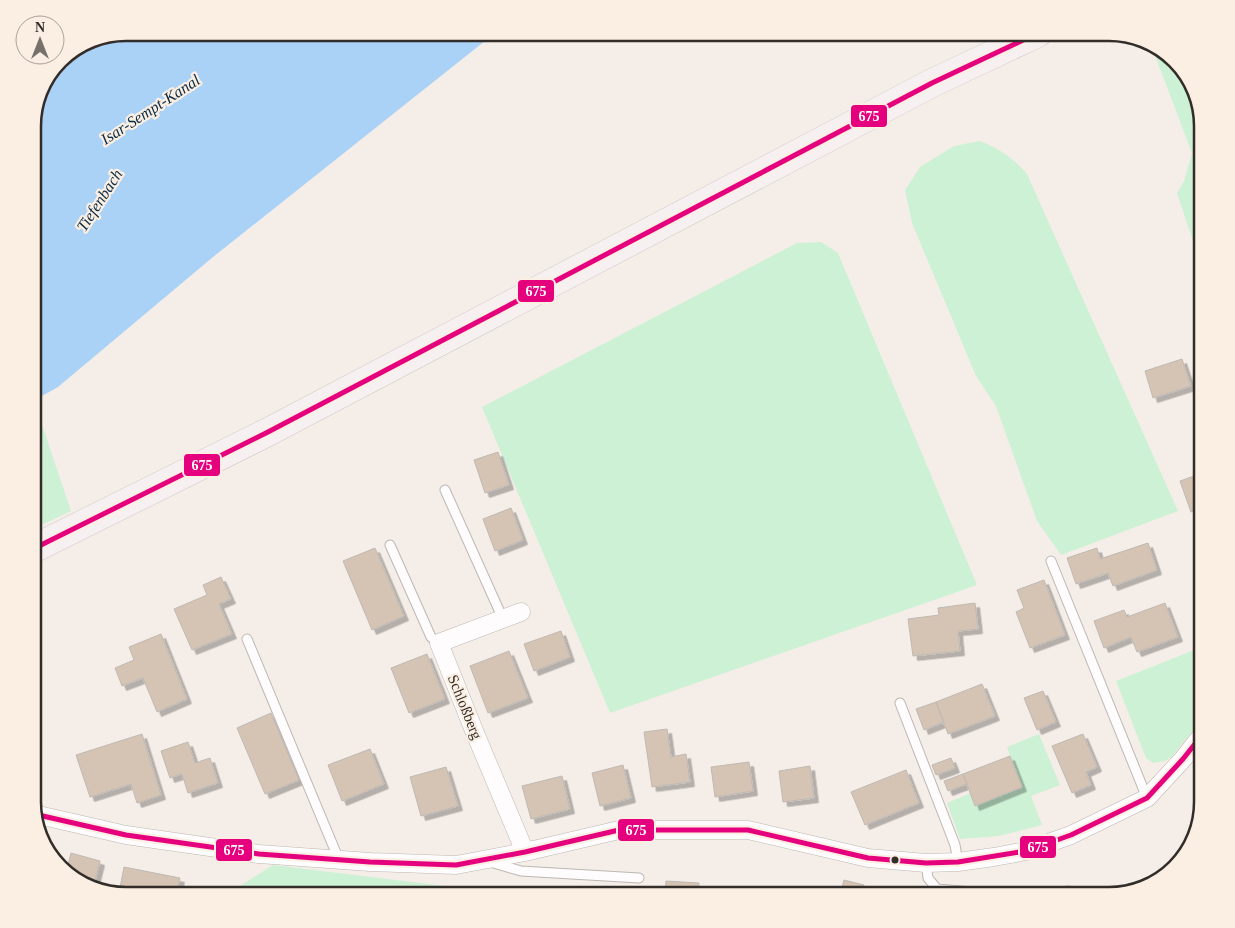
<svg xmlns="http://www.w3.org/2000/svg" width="1235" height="928" font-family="'Times New Roman',serif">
	<defs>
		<filter id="shadow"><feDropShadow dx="4.5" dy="4.5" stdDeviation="0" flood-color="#0004"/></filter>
	</defs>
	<rect width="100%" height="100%" fill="#f5eee8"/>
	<!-- green -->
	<path fill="#cdf1d4" d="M1157,49L1166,52L1193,85L1202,126V268L1177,193L1184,181L1192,153L1154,53Z
		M980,141C1000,149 1013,158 1027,174L1178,511L1061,555L1037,521L996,406L976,376L912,223L905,190L920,167L954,146Z
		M821,242L838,253L977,585L610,713L482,407L797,243Z
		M33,401H34L71,511L33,529Z
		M1202,647V719L1172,756L1165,761L1153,763L1146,758L1116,681Z
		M1039,734L1060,785L1031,796L1042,825L999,836L960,839L947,803L971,793L976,805L1022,788L1007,747Z
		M273,865L469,889L573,894L574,895H226Z"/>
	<!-- water -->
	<path fill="#aad1f6" d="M126,33H495L213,257L58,387L33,401V119L42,84L64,56Z"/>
	<!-- building -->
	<path fill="#d5c4b3" stroke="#bfb9b4" filter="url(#shadow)" d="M1182,359L1191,386L1153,398L1145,371Z
		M498,452L509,485L485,493L474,460Z
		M1202,473V508L1191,512L1180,481Z
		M511,508L523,540L495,551L483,519Z
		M1148,543L1157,570L1113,586L1108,573L1076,584L1067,558L1097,548L1100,559Z
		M375,548L404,616L372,630L343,561Z
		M221,577L231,599L219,604L232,634L192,650L174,609L207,595L203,585Z
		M1044,580L1065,635L1030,648L1016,612L1024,608L1017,590Z
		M975,603L978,629L958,631L960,651L913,656L908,619L939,615L938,608Z
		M1165,603L1178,637L1137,652L1131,637L1104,648L1094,621L1124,610L1127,617Z
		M561,631L570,657L534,671L524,644Z
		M161,634L187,699L157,712L143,678L122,686L115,668L134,660L129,647Z
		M509,651L528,698L488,713L470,666Z
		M427,654L445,699L409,713L391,668Z
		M982,684L995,716L948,734L936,702Z
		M1043,691L1056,722L1037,730L1024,698Z
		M936,702L944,722L924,730L916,709Z
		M271,713L299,780L265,794L237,728Z
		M667,729L671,757L686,754L690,782L652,787L644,732Z
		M142,734L161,795L137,803L131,784L90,797L76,755Z
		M1083,734L1097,767L1086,772L1091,785L1072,793L1052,746Z
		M188,742L195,763L210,758L218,783L188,793L182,774L170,778L161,751Z
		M370,749L384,784L342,801L328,765Z
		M1010,756L1022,787L975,806L963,774Z
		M951,758L955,768L936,775L932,765Z
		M749,762L753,791L715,797L711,767Z
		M623,765L631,798L600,806L592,773Z
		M810,766L814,798L783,802L779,771Z
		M446,767L458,806L421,816L410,777Z
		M906,770L919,803L865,825L851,792Z
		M963,774L967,784L948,791L944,781Z
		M562,776L570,809L531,819L522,786Z
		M71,853L100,861L94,885L69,876L66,873Z
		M124,867L180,878L176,895H133L119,893Z
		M844,880L864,885L862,895H840Z
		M666,881L699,883L698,895H665Z"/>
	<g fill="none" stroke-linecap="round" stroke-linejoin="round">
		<!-- service casing -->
		<g stroke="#bcb7b2" stroke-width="11">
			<path id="service" d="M445,490L503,619
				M390,545L431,637L439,643
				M1051,561L1147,798
				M247,639L339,860
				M900,703L955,845L958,862
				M490,862L521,871L639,878
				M926,863L928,878L937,889L1008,895
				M1027,895L1069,891"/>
		</g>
		<!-- minor casing -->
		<g stroke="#bcb7b2" stroke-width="19">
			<path id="minor" d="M521,612L439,643L475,733L525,852
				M34,814L126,835L259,854L370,862L456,865L525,852L619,830H748L868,858L926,863L958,862L994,857L1026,851L1071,835L1147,798L1183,759L1202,735"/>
		</g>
		<!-- primary casing -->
		<g stroke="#cecbc8" stroke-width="29">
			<path id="primary" d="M33,549L268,432L932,83L1038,33"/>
		</g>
		<!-- service -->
		<use href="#service" stroke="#fefcfc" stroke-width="9"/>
		<!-- minor -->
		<use href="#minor" stroke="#fefcfc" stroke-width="18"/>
		<!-- primary -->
		<use href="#primary" stroke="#f7f0f0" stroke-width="28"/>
		<!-- bus-1 casing -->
		<g stroke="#fbeee2" stroke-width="9">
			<path id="bus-1" d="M33,549L268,432L932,83L1038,33
				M34,814L126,835L259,854L370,862L456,865L525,852L619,830H748L868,858L926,863L958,862L1026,851L1071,835L1147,798L1183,759L1202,735"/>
		</g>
		<!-- bus-1 -->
		<use href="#bus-1" stroke="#e5007d" stroke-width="5"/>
	</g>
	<!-- markers -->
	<circle fill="#322d28" stroke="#fbeee2" stroke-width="2" cx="895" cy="860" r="4.5"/>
	<g text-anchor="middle" stroke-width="4.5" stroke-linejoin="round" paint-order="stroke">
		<!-- street labels -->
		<g font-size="15" fill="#322d28" stroke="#fbeee2">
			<text transform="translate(465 707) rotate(68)" y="5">Schloßberg</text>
		</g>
		<!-- water labels -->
		<g font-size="16" font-style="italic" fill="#0a2b45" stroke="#fbeee2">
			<text transform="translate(150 109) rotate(-33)" y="6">Isar-Sempt-Kanal</text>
			<text transform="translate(99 200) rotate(-57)" y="6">Tiefenbach</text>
		</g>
	</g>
	<!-- crop -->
	<path d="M0 0H1235V928H0ZM126 41H1109A85 85 0 0 1 1194 126V802A85 85 0 0 1 1109 887H126A85 85 0 0 1 41 802V126A85 85 0 0 1 126 41Z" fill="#fbeee2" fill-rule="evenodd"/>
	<path fill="none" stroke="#322d28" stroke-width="2.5" d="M126 41H1109A85 85 0 0 1 1194 126V802A85 85 0 0 1 1109 887H126A85 85 0 0 1 41 802V126A85 85 0 0 1 126 41Z"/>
	<g stroke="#fbeee2" stroke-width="2">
		<rect x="850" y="104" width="38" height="24" rx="5" fill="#e5007d"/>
		<rect x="517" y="279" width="38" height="24" rx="5" fill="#e5007d"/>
		<rect x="183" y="453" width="38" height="24" rx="5" fill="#e5007d"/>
		<rect x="617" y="818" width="38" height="24" rx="5" fill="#e5007d"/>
		<rect x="1019" y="835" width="38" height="24" rx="5" fill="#e5007d"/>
		<rect x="215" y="838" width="38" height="24" rx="5" fill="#e5007d"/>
	</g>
	<g font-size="14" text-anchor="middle" font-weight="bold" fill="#fff">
		<text x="869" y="121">675</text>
		<text x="536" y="296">675</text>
		<text x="202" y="470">675</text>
		<text x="636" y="835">675</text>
		<text x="1038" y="852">675</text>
		<text x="234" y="855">675</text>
	</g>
	<!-- north arrow -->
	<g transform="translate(40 40)"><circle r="24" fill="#fbeee2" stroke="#aba198"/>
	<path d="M0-4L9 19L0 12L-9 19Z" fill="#76716b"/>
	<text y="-8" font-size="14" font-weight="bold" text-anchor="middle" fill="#322d28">N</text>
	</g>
</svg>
